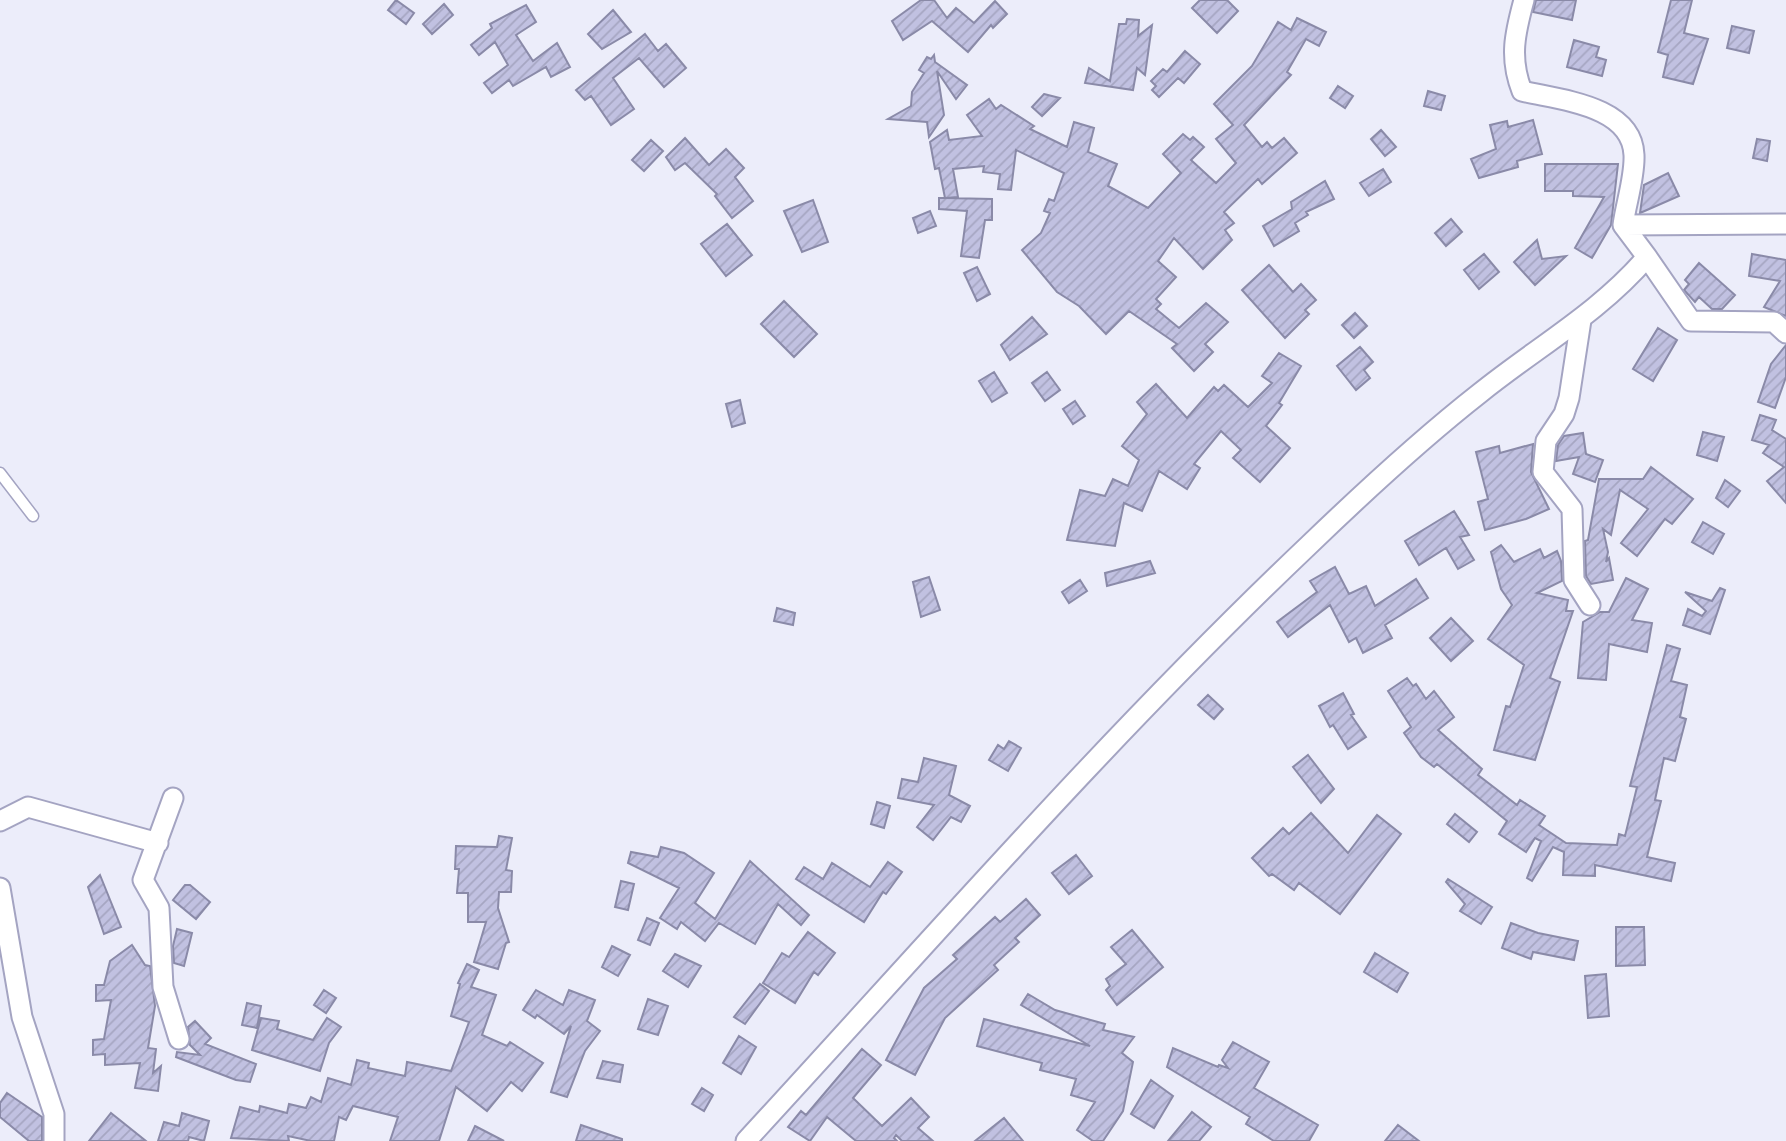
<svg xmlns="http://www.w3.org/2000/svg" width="1786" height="1141" font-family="Ubuntu,sans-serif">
	<defs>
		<pattern id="building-hatch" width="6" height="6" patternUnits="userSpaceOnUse" patternTransform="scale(1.75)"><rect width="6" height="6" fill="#c1c1e1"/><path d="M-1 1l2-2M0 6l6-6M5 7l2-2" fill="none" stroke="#a6a6c2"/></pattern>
	</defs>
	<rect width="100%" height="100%" fill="#ecedfa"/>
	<!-- building -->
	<path fill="url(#building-hatch)" stroke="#8a8aa8" stroke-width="2" d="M396,0L414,13L406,24L388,10Z
		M921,0H934L947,18L956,8L974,23L995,1L1007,14L993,28L991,25L968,52L932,21L903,40L892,21Z
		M1200,0H1227L1238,11L1217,33L1192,8Z
		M1536,0H1576L1572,20L1533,12Z
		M1671,0H1692L1684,33L1708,39L1693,84L1663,77L1668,55L1658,52Z
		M444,4L453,15L432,34L423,24Z
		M526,5L536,22L516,35L533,61L557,43L570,67L551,77L546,67L513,86L509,80L492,93L484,83L508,65L495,42L479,55L471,45L492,28L490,24Z
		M613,10L631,32L602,49L588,34Z
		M1297,18L1326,32L1319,46L1306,39L1287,72L1291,75L1244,125L1262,147L1267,142L1272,148L1284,138L1297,153L1262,184L1258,179L1224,212L1234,223L1225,230L1232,240L1203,269L1174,238L1158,261L1176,277L1156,299L1161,304L1156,309L1179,328L1206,303L1228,322L1205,344L1213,352L1194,371L1172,348L1177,344L1129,311L1106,334L1079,306L1057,292L1022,250L1041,233L1050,213L1044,211L1049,199L1054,201L1064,173L1016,150L1011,190L998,189L1000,174L983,172L984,166L953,169L958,197L946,198L992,199V220H985L979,258L961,256L967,211L939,209V198H945L939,168L935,169L930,142L947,130L949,140L982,136L967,115L989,99L996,109L1001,105L1034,126L1030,129L1067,147L1074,122L1094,128L1088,152L1117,164L1108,186L1148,208L1181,173L1163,154L1183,134L1190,140L1193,137L1204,147L1191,160L1216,183L1236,163L1216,139L1233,125L1214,104L1252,66L1278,22L1291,30Z
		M1127,19L1139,20L1138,36L1152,25L1145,75L1137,68L1133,90L1085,83L1089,68L1110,81L1119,24H1126Z
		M1732,26L1754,31L1749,53L1727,48Z
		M645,34L658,51L666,44L686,68L664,87L639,58L613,78L634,109L611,125L591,96L585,100L576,90Z
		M1574,40L1599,47L1596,57L1606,60L1602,76L1567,67Z
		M1185,51L1200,64L1184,83L1178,78L1159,97L1152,90L1156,86L1151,81L1163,69L1167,72Z
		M934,55L935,62L967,85L956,99L937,71L944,115L929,137L927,122L888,119L911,106L912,92L924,73L919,70L927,57L931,59Z
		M1338,86L1353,96L1345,108L1330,98Z
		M1428,91L1445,96L1441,110L1424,106Z
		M1044,94L1060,98L1042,116L1032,107Z
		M1533,120L1542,154L1517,161L1518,167L1479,178L1471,159L1496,149L1490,125L1507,121L1508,127Z
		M1381,130L1396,147L1385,156L1371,139Z
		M685,138L709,165L726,149L744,168L735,177L753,201L732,218L715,196L717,194L685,163L675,170L666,157Z
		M1757,139L1770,141L1767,161L1753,158Z
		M651,140L663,151L644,171L632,160Z
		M1545,164H1618L1611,225L1592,258L1575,248L1604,197L1573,196V191H1545Z
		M1383,169L1391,182L1369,196L1360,183Z
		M1668,173L1679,196L1640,213L1644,185Z
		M1325,181L1334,199L1306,212L1308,215L1295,223L1299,231L1274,246L1263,226L1292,209L1291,202Z
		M813,200L828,242L802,252L784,211Z
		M930,211L936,226L918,233L913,218Z
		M1451,219L1462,232L1446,246L1435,233Z
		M727,224L752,255L726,276L701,244Z
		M1537,240L1542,259L1566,256L1535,285L1514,262Z
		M1484,254L1499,272L1479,289L1464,270Z
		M1752,254L1786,260V316L1764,307L1780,281L1749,276Z
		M1699,263L1735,295L1722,309H1712L1699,297L1695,302L1684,290L1689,284L1685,280Z
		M1269,265L1293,292L1301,284L1316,300L1305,310L1309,314L1285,338L1242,290Z
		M977,267L990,294L977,301L964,273Z
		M784,301L817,334L794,357L761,324Z
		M1355,313L1367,326L1354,338L1342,325Z
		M1032,317L1047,334L1010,360L1001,345Z
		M1658,328L1677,340L1653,381L1633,369Z
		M1786,345V377L1775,408L1758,402L1771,364Z
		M1360,347L1373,362L1364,370L1370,378L1356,390L1337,366Z
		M1279,353L1301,366L1279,403L1282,405L1266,426L1290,448L1260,482L1233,458L1241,450L1221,431L1194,464L1200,468L1187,489L1159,471L1142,511L1124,503L1115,546L1067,540L1080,490L1105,496L1113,479L1128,486L1139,460L1122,446L1147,414L1137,402L1156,384L1187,418L1214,387L1218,391L1224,385L1248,407L1272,383L1262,376Z
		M994,372L1007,393L992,402L979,381Z
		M1047,372L1060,390L1045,401L1032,383Z
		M740,400L745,423L732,427L726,404Z
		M1075,401L1085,416L1073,424L1063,409Z
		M1760,415L1776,420L1772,430L1786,439V503L1767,481L1784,467L1763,453L1769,445L1752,440Z
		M1703,432L1724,437L1717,461L1697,455Z
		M1583,433L1586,454L1603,460L1595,482L1573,474L1579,457L1556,461L1558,445L1564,436Z
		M1533,444L1531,472L1549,509L1526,519L1485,530L1478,502L1488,499L1476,452L1499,446L1500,453Z
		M1651,467L1693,499L1672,524L1665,519L1637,556L1621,543L1648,509L1620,490L1611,535L1603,529L1608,552L1606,562L1609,558L1613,580L1591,584L1586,576L1585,541L1588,540L1599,479H1643Z
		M1725,480L1740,491L1728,507L1716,498Z
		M1454,511L1469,535L1460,537L1474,560L1458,569L1446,548L1419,565L1405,541Z
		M1703,522L1724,534L1713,554L1692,542Z
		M1501,545L1514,562L1540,549L1544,558L1557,551L1561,561L1562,581L1537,593L1568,600L1566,611H1573L1550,678L1560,682L1535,760L1494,750L1506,706L1510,707L1524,665L1488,639L1512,605L1501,589L1491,552Z
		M1150,561L1155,573L1107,586L1105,573Z
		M1335,567L1349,594L1366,586L1375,606L1416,579L1428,598L1385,625L1392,638L1363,653L1356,638L1349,642L1330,605L1288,637L1277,622L1317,592L1310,581Z
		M929,577L940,610L921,617L913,582Z
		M1626,578L1648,589L1632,620L1652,623L1647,652L1609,644L1606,680L1578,678L1583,622L1600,612H1609Z
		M1080,580L1087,591L1069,603L1062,592Z
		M1720,588L1725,590L1710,634L1683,625L1688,609L1702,616L1706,611L1685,592L1712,601Z
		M777,608L795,613L793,625L774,621Z
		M1451,618L1473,641L1451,661L1430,638Z
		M1667,645L1680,649L1671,681L1687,685L1680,717L1686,719L1675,761L1664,758L1655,800L1661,801L1647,857L1675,863L1671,881L1595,865V876L1563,875L1564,852L1553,847L1532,881L1527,878L1541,841L1535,838L1526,852L1499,834L1507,821L1437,764L1434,767L1421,757L1404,733L1411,727L1388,691L1407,678L1413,686L1416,684L1426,699L1434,691L1454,717L1438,730L1482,769L1478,775L1517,805L1520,800L1545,816L1539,825L1566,843L1617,845L1619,834L1625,836L1637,787L1630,786Z
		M1343,693L1354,714L1351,715L1366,737L1348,749L1333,725L1330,727L1319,706Z
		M1208,695L1223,709L1214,719L1198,705Z
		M1009,741L1021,748L1008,771L989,760L998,745L1004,749Z
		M1308,755L1334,789L1321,803L1293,767Z
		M924,758L956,766L949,795L970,806L961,822L951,817L933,840L917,827L934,805L898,798L902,779L918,782Z
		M877,802L890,806L884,828L871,824Z
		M1311,813L1348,853L1377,815L1401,834L1340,914L1299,883L1294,890L1272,874L1269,876L1252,858L1283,828L1289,834Z
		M1455,814L1477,832L1469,842L1447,824Z
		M499,836L512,838L506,870L512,871L511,892H499L498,908L509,942L506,943L498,969L474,962L486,922H468V893H457L459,869H455L456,846L497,847Z
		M661,847L684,853L714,873L695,903L715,919L750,861L809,915L801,925L778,904L755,944L719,923L705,941L681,922L677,929L660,918L679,888L628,863L631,852L658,857Z
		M1076,855L1092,876L1069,894L1052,873Z
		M888,862L902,872L886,894L883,892L864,922L796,879L804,867L823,879L832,863L870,887Z
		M100,875L121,927L104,934L88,887Z
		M1448,879L1492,907L1481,924L1460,911L1465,904L1446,882Z
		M621,881L634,884L628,910L615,907Z
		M185,885H190L210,902L196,919L173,900Z
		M1026,899L1040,915L1015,938L1019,942L994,965L998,970L945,1018L915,1075L886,1060L924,988L957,959L953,955L995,917L1000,922Z
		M647,918L659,923L650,945L638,940Z
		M1511,923L1538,933L1578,941L1574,960L1533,952L1531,959L1502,948Z
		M1616,927H1644L1645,965L1616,966Z
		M177,929L192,933L184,966L174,963L173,946Z
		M1132,930L1163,967L1117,1005L1106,990L1110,986L1106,979L1126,964L1111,947Z
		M808,932L835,953L818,975L814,972L795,1003L763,983L782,953L789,957Z
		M132,945L145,965L150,966L155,1006L148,1048L156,1049L153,1073L161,1066L158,1091L135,1088L140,1063L105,1065V1054L93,1055V1040L104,1039L111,1000L96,1001V985H104L110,961Z
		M612,946L630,955L618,976L602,967Z
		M1375,953L1408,973L1397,992L1364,972Z
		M675,954L701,966L688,987L663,971Z
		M467,964L479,970L471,987L496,995L482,1035L507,1046L510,1042L543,1063L522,1091L511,1082L487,1111L456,1087L439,1141H390L398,1117L353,1106L346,1120L339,1117L334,1141H311L288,1136L289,1141L231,1138L240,1107L259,1112L260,1106L287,1113L289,1104L306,1108L311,1097L321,1102L328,1078L351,1085L357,1060L369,1063L368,1068L405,1076L407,1062L451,1071L469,1022L451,1016L460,984L458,983Z
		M1606,974L1609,1016L1588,1018L1585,976Z
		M760,984L769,991L745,1024L734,1017Z
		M324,990L336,998L326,1013L314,1005Z
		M536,990L563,1005L569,990L595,1000L587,1021L600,1031L585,1051L567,1097L551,1092L571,1026L564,1034L537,1015L535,1018L523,1010Z
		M1028,994L1055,1010L1105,1024L1103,1030L1134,1037L1122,1053L1133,1062L1123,1111L1103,1141H1093L1077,1130L1095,1102L1071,1095L1076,1079L1040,1070L1042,1063L977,1046L984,1019L1090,1046L1021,1005Z
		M648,999L668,1006L658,1035L638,1029Z
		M247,1003L261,1006L257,1028L242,1025Z
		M261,1018L279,1021L277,1029L313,1040L327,1018L341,1027L329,1043L320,1071L252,1050Z
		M195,1021L211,1038L205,1044L256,1064L250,1082L236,1080L176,1057L177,1052L200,1055L190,1045L188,1027Z
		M739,1036L756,1047L741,1074L723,1063Z
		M1233,1042L1269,1062L1254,1088L1318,1125L1309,1141H1274L1246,1124L1250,1117L1167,1067L1173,1048L1218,1067L1219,1065L1228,1068L1222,1060Z
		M862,1049L881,1065L853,1098L882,1126L911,1098L929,1117L918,1128L933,1141H902L896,1135L894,1138L897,1141H856L827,1117L810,1141L788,1127L801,1111L806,1115Z
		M603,1061L623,1065L620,1082L597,1078Z
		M1151,1080L1173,1096L1154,1128L1131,1114Z
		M702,1088L713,1095L704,1111L692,1104Z
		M7,1093L42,1117V1141H29L0,1117V1103Z
		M1192,1112L1211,1127L1199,1141H1168Z
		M111,1113L146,1141H89Z
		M182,1113L209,1121L204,1141L189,1137L188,1141H158L164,1122L179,1126Z
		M1004,1118L1023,1141H975Z
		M581,1125L622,1139V1141H576Z
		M1398,1125L1419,1141H1385Z
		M475,1126L504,1141H468Z"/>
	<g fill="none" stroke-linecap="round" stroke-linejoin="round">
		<!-- lane casing -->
		<g stroke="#a4a4c2" stroke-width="13">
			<path id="lane" d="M0,473L33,516"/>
		</g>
		<!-- street casing -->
		<g stroke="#a4a4c2" stroke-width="23">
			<path id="street" d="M1524,0C1515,33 1509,58 1522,91C1559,100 1632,105 1634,155C1635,177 1626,203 1623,225
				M1647,257L1691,321L1774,322L1786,333
				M1581,320L1569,398L1564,414L1546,441L1543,472L1572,509L1574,580L1590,605
				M173,798L143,880L159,908L163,987L179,1039
				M0,821L28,807L158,843
				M0,888L22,1017L54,1114V1141
				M746,1141C931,940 1111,733 1309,545C1364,492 1420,440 1480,393C1537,347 1599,313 1647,257L1623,225L1786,224"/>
		</g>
		<!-- lane -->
		<use href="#lane" stroke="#fff" stroke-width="10"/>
		<!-- street -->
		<use href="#street" stroke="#fff" stroke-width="19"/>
	</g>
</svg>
